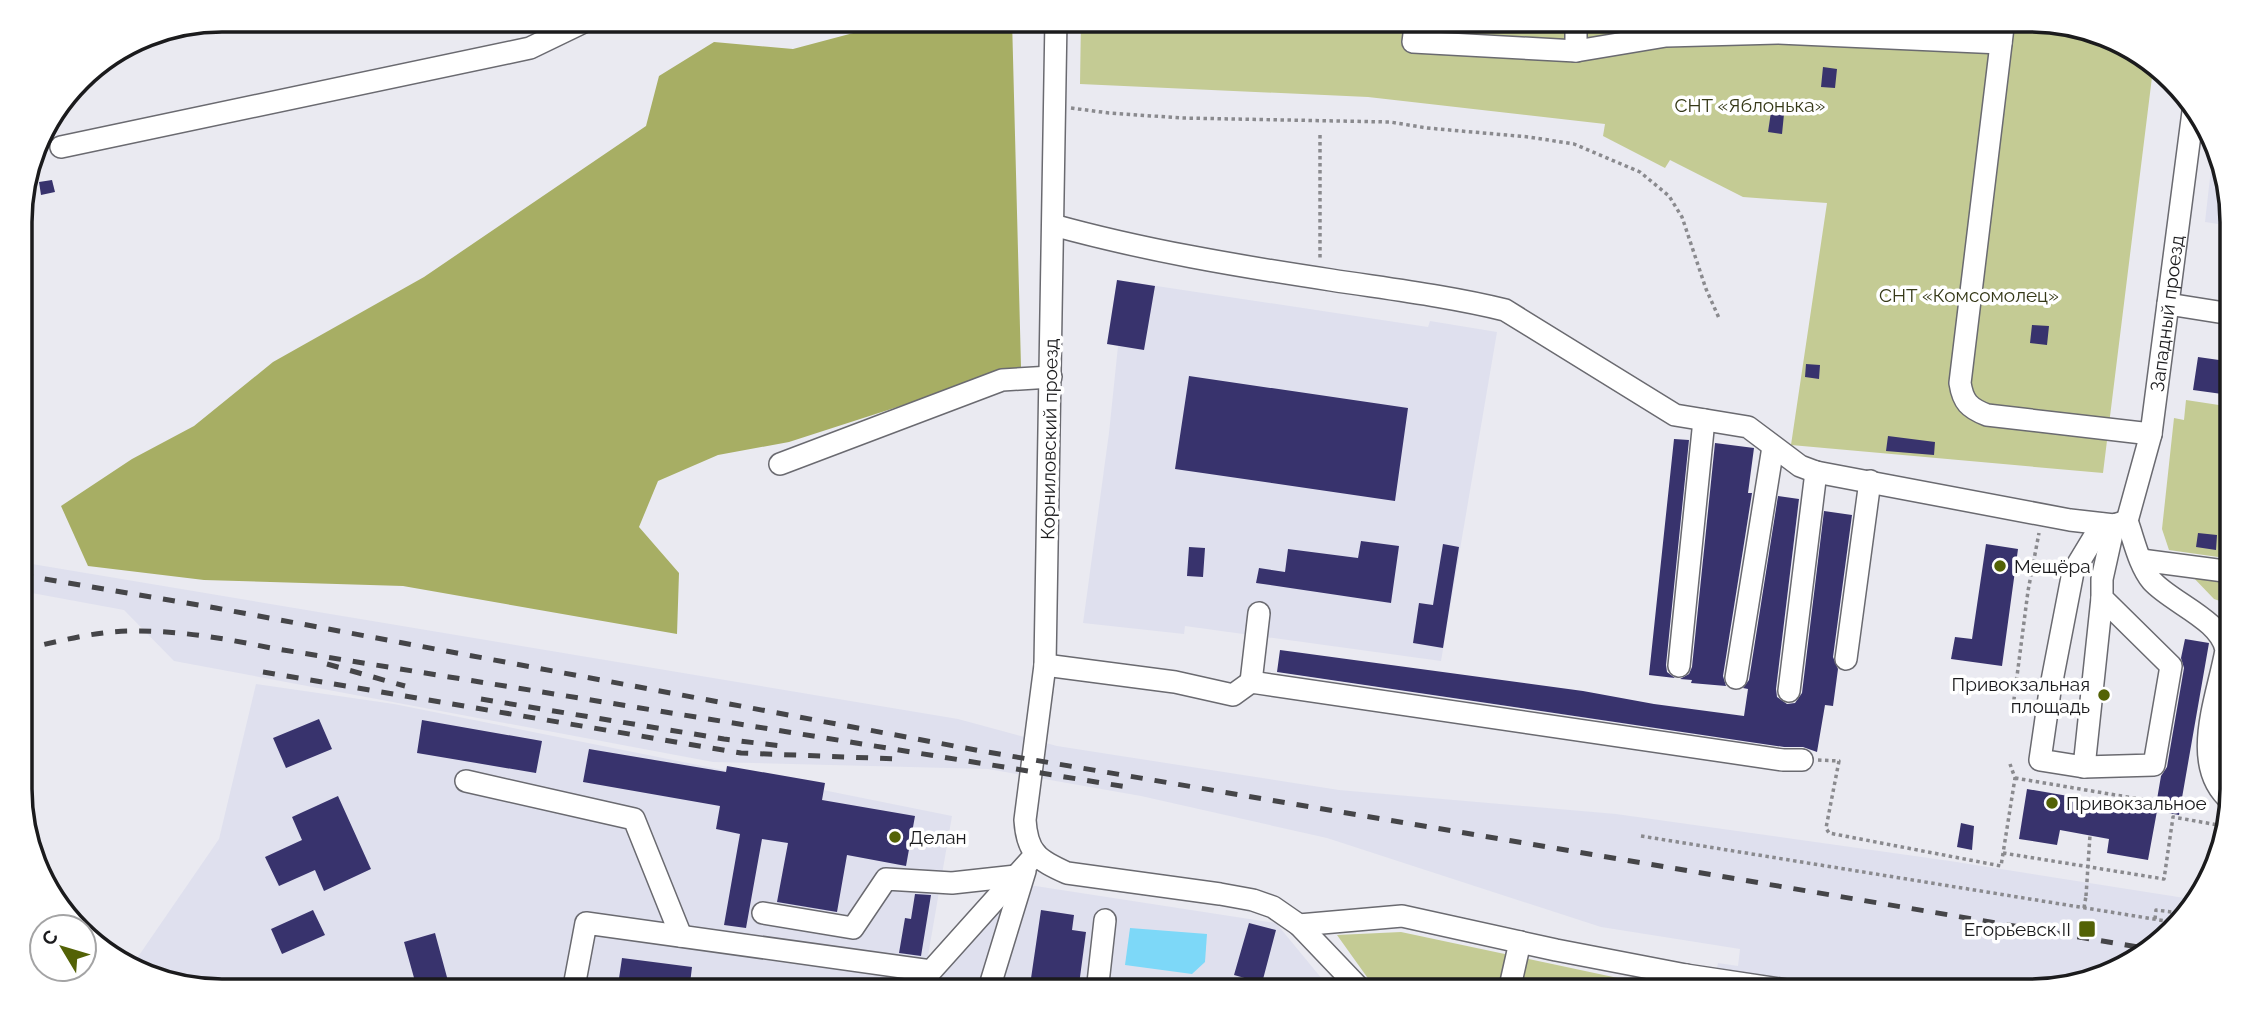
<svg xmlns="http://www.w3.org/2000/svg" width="2252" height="1011" font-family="Raleway,sans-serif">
	<rect width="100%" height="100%" fill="#eaeaf1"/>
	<!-- built -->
	<path fill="#dfe0ee" d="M2213,151L2231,195V226L2205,222Z
		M1117,280L1428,327L1430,321L1497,332L1441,661L1185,626L1184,634L1083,623L1109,433L1118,346L1107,344Z
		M20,562L958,719L1057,746L1339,790L1616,814L1950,861L2191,899L2143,958L2044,991H1713L1718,963L1738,966L1740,949L1601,927L1327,838L1141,796L988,769L713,762L174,661L124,610L21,591Z
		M256,684L394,704L952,816L923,985L1029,885L1276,923L1332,991L221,992L143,976L131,967L219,839Z
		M2207,854L2220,856L2217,868L2192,899Z"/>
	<!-- green -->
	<path fill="#c4cb94" d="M1081,19H2031L2109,35L2153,69L2103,473L1791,445L1827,203L1743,197L1670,160L1665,168L1603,136L1605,124L1368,97L1080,84Z
		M2186,400L2232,407V559L2169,550L2162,529L2174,418L2184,420Z
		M2191,575L2232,583V605L2214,599Z
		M2232,663L2233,773C2217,737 2226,700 2232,663Z
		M1401,932L1679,991H1377L1337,935Z"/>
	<!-- forest -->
	<path fill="#a7ae64" d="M906,19H1012L1021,367L789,442L718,455L658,481L639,527L679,573L677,634L403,586L204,580L88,566L61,506L132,459L194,426L273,362L424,277L646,126L659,76L714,42L793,49Z"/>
	<!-- water -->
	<path fill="#7dd8f8" d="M1130,928L1207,934L1205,962L1192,974L1125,965Z"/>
	<!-- building -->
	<path fill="#38336d" d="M1823,67L1837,69L1835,88L1821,87Z
		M1771,112L1784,114L1782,134L1768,132Z
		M52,180L55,192L41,195L39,182Z
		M1117,280L1155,286L1144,350L1107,344Z
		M2032,325L2049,326L2047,345L2030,343Z
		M2198,357L2226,361L2222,394L2193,390Z
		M1806,364L1820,365L1819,379L1805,377Z
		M1189,376L1408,408L1395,501L1175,469Z
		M1888,436L1935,442L1934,455L1886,451Z
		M1674,439L1689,440L1666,665L1667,672L1675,678L1649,675Z
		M1715,443L1754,448L1748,493H1752L1723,676L1726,686L1691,683L1692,680L1680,679L1689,674L1692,667Z
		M1778,496L1799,499L1776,689L1777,697L1787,704L1795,703L1802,693L1824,511L1852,515L1833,657L1838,669L1833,706L1825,705L1817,752L1803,747H1784L1277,672L1280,650L1583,691L1654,704L1744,716L1748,689L1743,688L1749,680Z
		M2198,533L2217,535L2216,550L2196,547Z
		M1361,541L1399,546L1391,603L1256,583L1259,568L1285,572L1288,549L1358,558Z
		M1443,544L1459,547L1443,648L1413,643L1419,603L1433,605Z
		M1986,544L2018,549L2002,666L1951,659L1955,637L1972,639Z
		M1189,547L1205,548L1203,577L1187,576Z
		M2185,639L2209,643L2179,815L2157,811L2148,860L2107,853L2109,839L2060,830L2057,845L2019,839L2027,789L2155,811L2161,776L2167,767L2184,668L2181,658Z
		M319,719L332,749L286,768L273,738Z
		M422,720L542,741L536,773L417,753Z
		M589,749L726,772L727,766L825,783L822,800L915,816L906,866L847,855L837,912L777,902L788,843L762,839L746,928L724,925L740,834L716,829L720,806L583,782Z
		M338,796L371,869L324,891L315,870L279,886L265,857L302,840L292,817Z
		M1961,823L1974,826L1972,850L1957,847Z
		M915,894L931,895L921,956L899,953L905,918L911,919Z
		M313,910L325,935L282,954L271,929Z
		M1041,910L1074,915L1072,930L1086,932L1078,992H1029Z
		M1249,923L1276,930L1262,983L1234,975Z
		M435,933L451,992H418L404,942Z
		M622,958L692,967L689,992H617Z"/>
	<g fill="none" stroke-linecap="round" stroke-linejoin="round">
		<!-- minor casing -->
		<g stroke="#6a6a70" stroke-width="24">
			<g id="minor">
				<path d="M1056,19L1045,665L1025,820C1027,853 1038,860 1067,873L1220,894L1253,900L1273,907L1299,925L1362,991"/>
				<path d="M1416,19L1413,42L1576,51L1666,36L1778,33L2001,43"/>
				<path d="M2004,19L1960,383C1963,402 1969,408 1987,415L2151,434"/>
				<path d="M1576,51V19"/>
				<path d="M61,147L530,48L590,19"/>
				<path d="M1053,225C1143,250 1238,266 1331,280C1389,289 1448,296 1505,310L1675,415L1748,427L1800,466L1816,472L2070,520L2114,525L2127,521"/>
				<path d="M2168,304L2231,314"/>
				<path d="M780,464L1002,380L1051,377"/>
				<path id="s1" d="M2127,521L2151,434L2194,104"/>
				<path d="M2127,521C2134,540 2139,565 2152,581C2172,603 2221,620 2226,650C2218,697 2188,765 2231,801"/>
				<path d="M2102,524L2073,572L2050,691L2040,760L2084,767L2102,598"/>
				<path d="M2141,560L2232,572"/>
				<path d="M1846,659L1870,481"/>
				<path d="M1045,665L1175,682L1233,695L1251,682L1783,760H1802"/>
				<path d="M1679,666L1704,420"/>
				<path d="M1736,678L1773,447"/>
				<path d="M1251,682L1259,613"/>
				<path d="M1789,691L1816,472"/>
				<path d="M2084,767L2154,765L2171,666L2102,598V579L2114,525"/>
				<path d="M466,781L634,819L681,936"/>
				<path d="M763,913L853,928L886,879L952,883L1016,876"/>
				<path d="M1299,925L1402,916L1556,950L1686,975L1695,991"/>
				<path d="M1686,975L1793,991"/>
				<path d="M1509,991L1520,942"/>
				<path d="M573,992L586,923L931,971L1036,854"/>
				<path d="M988,992L1025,871"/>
				<path d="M1097,992L1105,920"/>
			</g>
		</g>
		<!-- path -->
		<path stroke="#8a8a8e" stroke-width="3.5" stroke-dasharray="3.5 3.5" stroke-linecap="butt" d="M1071,108L1109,113L1182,118L1390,122L1427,128L1529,137L1574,144L1640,172L1669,196L1682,217L1706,289L1719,318
			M1320,135V259
			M2033,688L2016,684L2028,591L2039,533
			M2012,714L2016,684
			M1818,760L1839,761L1826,828L1829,833L2001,866L2015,778L2010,764
			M2015,778L2157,802
			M1641,836L2172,922
			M2003,853L2164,879L2173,817L2218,825
			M2200,889L2218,825L2226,826
			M2084,908L2086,896
			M2155,919L2156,910L2180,913"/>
		<!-- minor -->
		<use href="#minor" stroke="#fff" stroke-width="21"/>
		<!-- rail -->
		<path stroke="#454548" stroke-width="5" stroke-dasharray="12 12" stroke-linecap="butt" d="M21,575L216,608L981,751L2150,949
			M21,650C55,642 92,632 127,631C176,630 223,638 271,648L1127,787
			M327,664L405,686
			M263,672L741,753L898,759
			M481,699L724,739L781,746"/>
		<!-- path-bridge -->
		<path stroke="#8a8a8e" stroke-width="3.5" stroke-dasharray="3.5 3.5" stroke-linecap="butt" d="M2086,896L2090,835"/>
	</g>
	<!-- markers -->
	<g fill="#536206" stroke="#fff" stroke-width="2.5">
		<circle cx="2000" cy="566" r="7"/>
		<circle cx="2104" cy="695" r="7"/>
		<circle cx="2052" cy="803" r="7"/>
		<circle cx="895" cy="837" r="7"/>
		<rect x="2078" y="920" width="18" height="18" rx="3.5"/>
	</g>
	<g text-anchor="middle" stroke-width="7" stroke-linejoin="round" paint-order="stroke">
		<!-- park labels -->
		<g font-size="19" fill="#353817" stroke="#fff">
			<text x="1750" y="112">СНТ «Яблонька»</text>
			<text x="1969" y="302">СНТ «Комсомолец»</text>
		</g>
		<!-- street labels -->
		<g font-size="19" fill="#1b1b1d" stroke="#fff">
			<text dy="7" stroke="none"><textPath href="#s1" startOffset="212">Западный проезд</textPath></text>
			<text transform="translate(1049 439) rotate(-89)" y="7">Корниловский проезд</text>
		</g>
		<!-- poi labels -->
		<g font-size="19" fill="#1b1b1d" stroke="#fff" text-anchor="start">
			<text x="2014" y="573">Мещёра</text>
			<text x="2090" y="691" text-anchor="end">Привокзальная<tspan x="2090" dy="22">площадь</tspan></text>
			<text x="2066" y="810">Привокзальное</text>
			<text x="909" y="844">Делан</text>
			<text x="2071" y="936" text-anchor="end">Егорьевск II</text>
		</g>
	</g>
	<!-- crop -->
	<path d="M0 0H2252V1011H0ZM222 32H2030A190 190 0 0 1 2220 222V789A190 190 0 0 1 2030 979H222A190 190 0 0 1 32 789V222A190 190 0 0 1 222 32Z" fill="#fff" fill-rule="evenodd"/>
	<path fill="none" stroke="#1b1b1d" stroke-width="3.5" d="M222 32H2030A190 190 0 0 1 2220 222V789A190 190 0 0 1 2030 979H222A190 190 0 0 1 32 789V222A190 190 0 0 1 222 32Z"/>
	<!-- north arrow -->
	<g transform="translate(63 948) rotate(308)"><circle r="33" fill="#ffffff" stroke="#a4a4a5" stroke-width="2"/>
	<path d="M0-5L12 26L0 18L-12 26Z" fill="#536206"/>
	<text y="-10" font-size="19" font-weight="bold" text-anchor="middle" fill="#1b1b1d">С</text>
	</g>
</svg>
